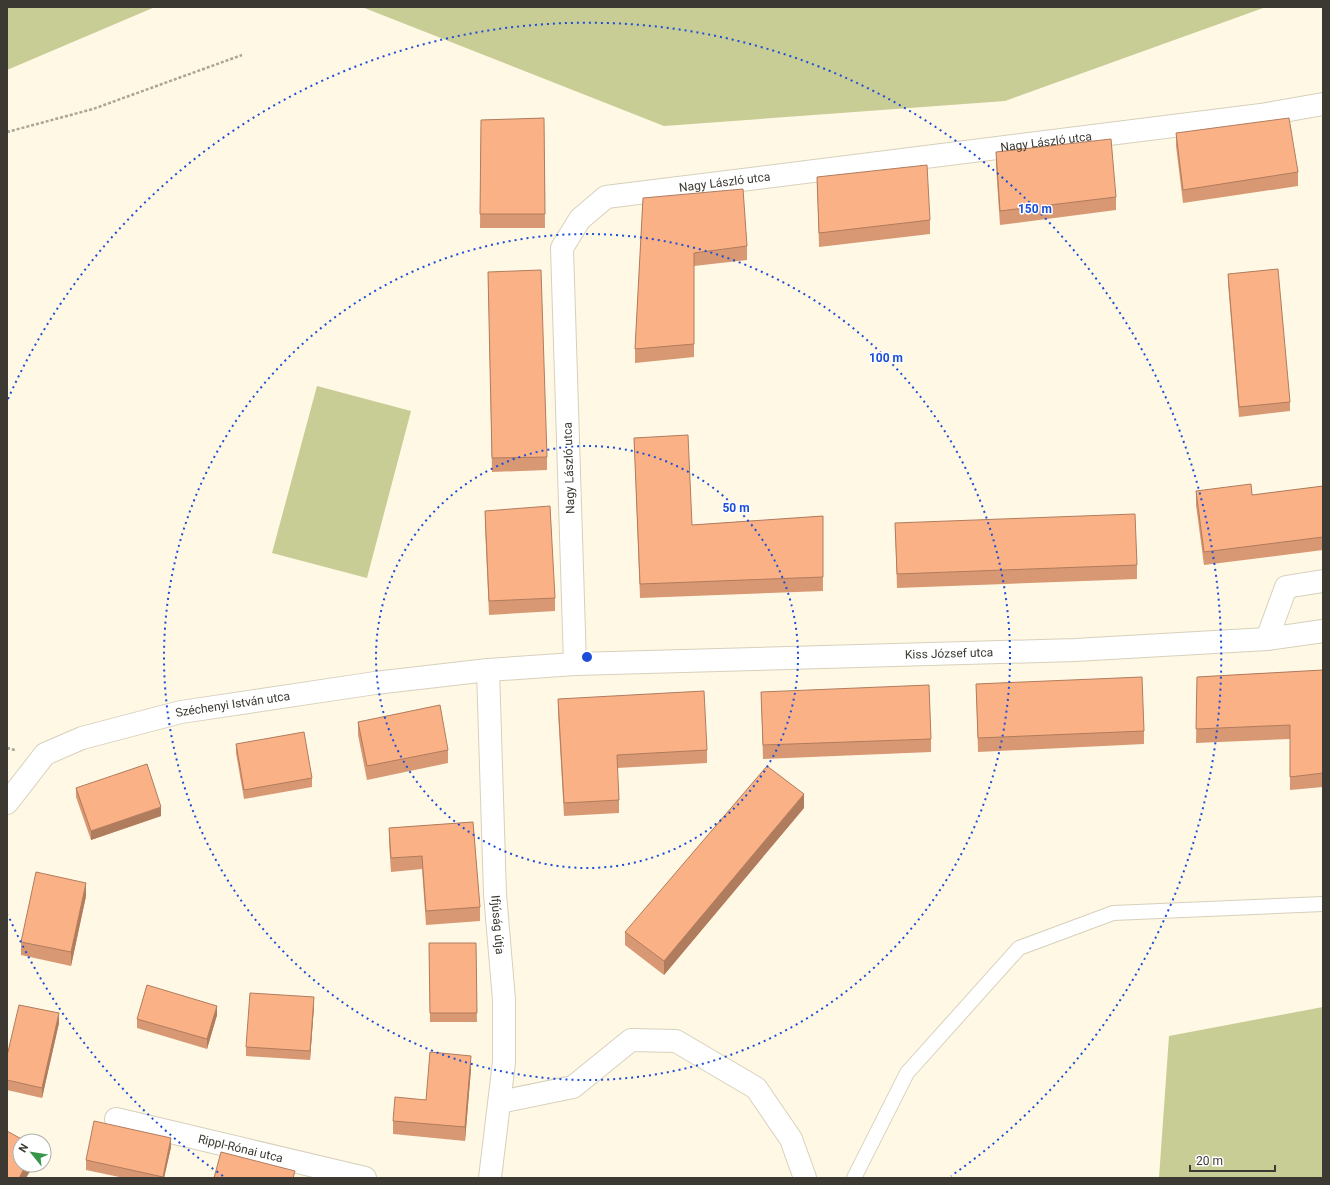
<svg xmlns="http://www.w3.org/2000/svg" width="1330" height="1185" font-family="Roboto,sans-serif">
	<rect width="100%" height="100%" fill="#fff8e4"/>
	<!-- green -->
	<path fill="#c8cc95" d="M7,7H155L7,70Z
		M362,7H1266L1005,101L664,126Z
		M317,386L411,411L367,578L272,553Z
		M1323,1007V1178H1159L1169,1036Z"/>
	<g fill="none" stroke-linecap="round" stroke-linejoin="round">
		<!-- lane casing -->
		<g stroke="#d7d0bc" stroke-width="16">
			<path id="lane" d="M854,1178L907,1073L1019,948L1113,913L1323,904"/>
		</g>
		<!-- street casing -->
		<g stroke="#d7d0bc" stroke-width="24">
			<g id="street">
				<path d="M1267,639L1286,587L1323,581"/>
				<path id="s1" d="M575,664L562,248L580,219L606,197L1261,115L1323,104"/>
				<path id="s2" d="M488,670L495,894L504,1000V1062L490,1178"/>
				<path id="s3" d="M7,803L45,754L82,738L181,712L375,683L488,670L575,664L1075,650L1267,639L1323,631"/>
				<path d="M500,1102L573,1087L631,1040L676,1041L756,1088L791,1139L805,1178"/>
				<path id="s4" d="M116,1119L365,1178"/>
			</g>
		</g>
		<!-- path -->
		<path stroke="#aba597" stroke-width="2.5" stroke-dasharray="3 2" stroke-linecap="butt" d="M7,132L93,109L242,55
			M7,748L15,750"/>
		<!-- lane -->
		<use href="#lane" stroke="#fff" stroke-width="14"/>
		<!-- street -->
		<use href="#street" stroke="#fff" stroke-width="22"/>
	</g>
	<!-- wall -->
	<path fill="#d89873" d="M544,118L545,228H480L481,120Z
		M1176,133L1298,172V186L1183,203L1176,146Z
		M996,152L1116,197V210L1000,225L996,166Z
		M817,177L930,220V234L819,247Z
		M643,198L747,246V260L694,266V357L635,363V349Z
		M488,272L547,457V470L492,472Z
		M1228,274L1290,402V411L1239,417L1228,283Z
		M634,438L692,525L823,516V591L640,598Z
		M1323,486V550L1204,565L1196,505V491L1252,495Z
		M485,511L555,598V611L489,615L485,525Z
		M895,523L1137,565V579L897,588Z
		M1323,670V787L1290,790V739L1196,743L1197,677Z
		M976,684L1144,731V744L978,752Z
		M761,692L931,739V752L763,759Z
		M558,699L707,750V763L617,768L619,800V813L564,816L558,712Z
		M358,722L448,750V763L367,780L358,735Z
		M236,744L312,778V787L244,799L236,753Z
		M76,788L161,816L91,840L76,797Z
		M804,808L664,975L625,945V932Z
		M473,822L480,907V921L426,925L422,869L391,872L389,842V828Z
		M86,896L71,966L21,955V942Z
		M429,943H476L477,1022H430Z
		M314,1006L310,1060L246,1056V1047Z
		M217,1015L207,1049L137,1028V1019Z
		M59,1023L42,1098L7,1090V1056Z
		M471,1069L465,1141L393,1134V1121Z
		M171,1147L164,1178H124L86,1170V1160Z"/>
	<!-- shaded-wall -->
	<path fill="#b07c5e" d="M804,794V808L664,975V961Z
		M161,807V816L91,840V831Z
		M86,883V896L71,966V952Z
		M314,997V1006L310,1060V1051Z
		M217,1006V1015L207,1049V1039Z
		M59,1013V1023L42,1098V1088Z
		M471,1056V1069L465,1141V1127Z
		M171,1138V1147L164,1178H163Z
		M26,1165H34L26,1178H19Z"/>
	<!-- building -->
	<path fill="#fbb186" stroke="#b07c5e" d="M544,118L545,214H480L481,120Z
		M1289,118L1298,172L1183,190L1176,133Z
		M1111,139L1116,197L1000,211L996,152Z
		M927,165L930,220L819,233L817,177Z
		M743,189L747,246L694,253V344L635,349L643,198Z
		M1278,269L1290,402L1239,407L1228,274Z
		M541,270L547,457L492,458L488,272Z
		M688,435L692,525L823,516V577L640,584L634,438Z
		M1251,484L1252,495L1323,486V537L1204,552L1196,491Z
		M550,506L555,598L489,601L485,511Z
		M1135,514L1137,565L897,574L895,523Z
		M1323,670V773L1290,777V725L1196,729L1197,677Z
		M1142,677L1144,731L978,738L976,684Z
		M929,685L931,739L763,745L761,692Z
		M704,691L707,750L617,755L619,800L564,803L558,699Z
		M440,705L448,750L367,766L358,722Z
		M304,732L312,778L244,790L236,744Z
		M147,764L161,807L91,831L76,788Z
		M767,766L804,794L664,961L625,932Z
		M473,822L480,907L426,911L422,856L391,858L389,828Z
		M36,872L86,883L71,952L21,942Z
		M429,943H476L477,1013H430Z
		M147,985L217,1006L207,1039L137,1019Z
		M250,993L314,997L310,1051L246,1047Z
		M19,1005L59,1013L42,1088L7,1080V1056Z
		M430,1052L471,1056L465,1127L393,1121L395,1097L426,1100Z
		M94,1121L171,1138L163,1177L86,1160Z
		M7,1131L25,1141H20V1165H26L19,1178H7Z
		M221,1152L295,1171L293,1178H214Z"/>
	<!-- distance rings -->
	<g fill="none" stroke="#1d4ed8" stroke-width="2" stroke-dasharray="2 4">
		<circle cx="587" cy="657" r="211"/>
		<circle cx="587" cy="657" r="423"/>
		<path d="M223 1176A634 634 0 0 1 8 915M8 399A634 634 0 1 1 951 1176"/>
	</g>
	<g text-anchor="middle" stroke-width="3" stroke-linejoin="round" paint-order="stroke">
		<!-- street labels -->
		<g font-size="12" fill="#3c3932" stroke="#fff">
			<text dy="4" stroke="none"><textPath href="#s1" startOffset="928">Nagy László utca</textPath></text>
			<text dy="4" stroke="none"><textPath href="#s1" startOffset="604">Nagy László utca</textPath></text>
			<text transform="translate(569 468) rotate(-92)" y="4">Nagy László utca</text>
			<text dy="4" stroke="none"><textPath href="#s3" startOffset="976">Kiss József utca</textPath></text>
			<text dy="4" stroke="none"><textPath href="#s3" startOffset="257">Széchenyi István utca</textPath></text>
			<text dy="4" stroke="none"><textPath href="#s2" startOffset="255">Ifjúság útja</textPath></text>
			<text dy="4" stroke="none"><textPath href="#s4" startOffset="128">Rippl-Rónai utca</textPath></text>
		</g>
	</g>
	<circle cx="587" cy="657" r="6" fill="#1d4ed8" stroke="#fff" stroke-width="2"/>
	<g font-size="12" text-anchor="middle" font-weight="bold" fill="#1d4ed8" stroke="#fff" stroke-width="3" stroke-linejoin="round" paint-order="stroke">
		<text x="1035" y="213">150 m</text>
		<text x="886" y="362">100 m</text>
		<text x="736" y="512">50 m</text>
	</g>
	<!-- border -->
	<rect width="1330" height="1185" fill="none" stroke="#3c3932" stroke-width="16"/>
	<!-- north arrow -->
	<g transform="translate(32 1153) rotate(300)"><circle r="19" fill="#ffffff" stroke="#b1b0ad"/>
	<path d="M0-3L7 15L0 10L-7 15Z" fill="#37964a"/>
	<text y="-6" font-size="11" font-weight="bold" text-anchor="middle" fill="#3c3932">N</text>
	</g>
	<!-- scale -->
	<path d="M1190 1165v6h85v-6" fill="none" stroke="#3c3932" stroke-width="2"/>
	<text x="1196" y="1165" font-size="12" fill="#3c3932" stroke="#ffffff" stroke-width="3" paint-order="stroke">20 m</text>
</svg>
